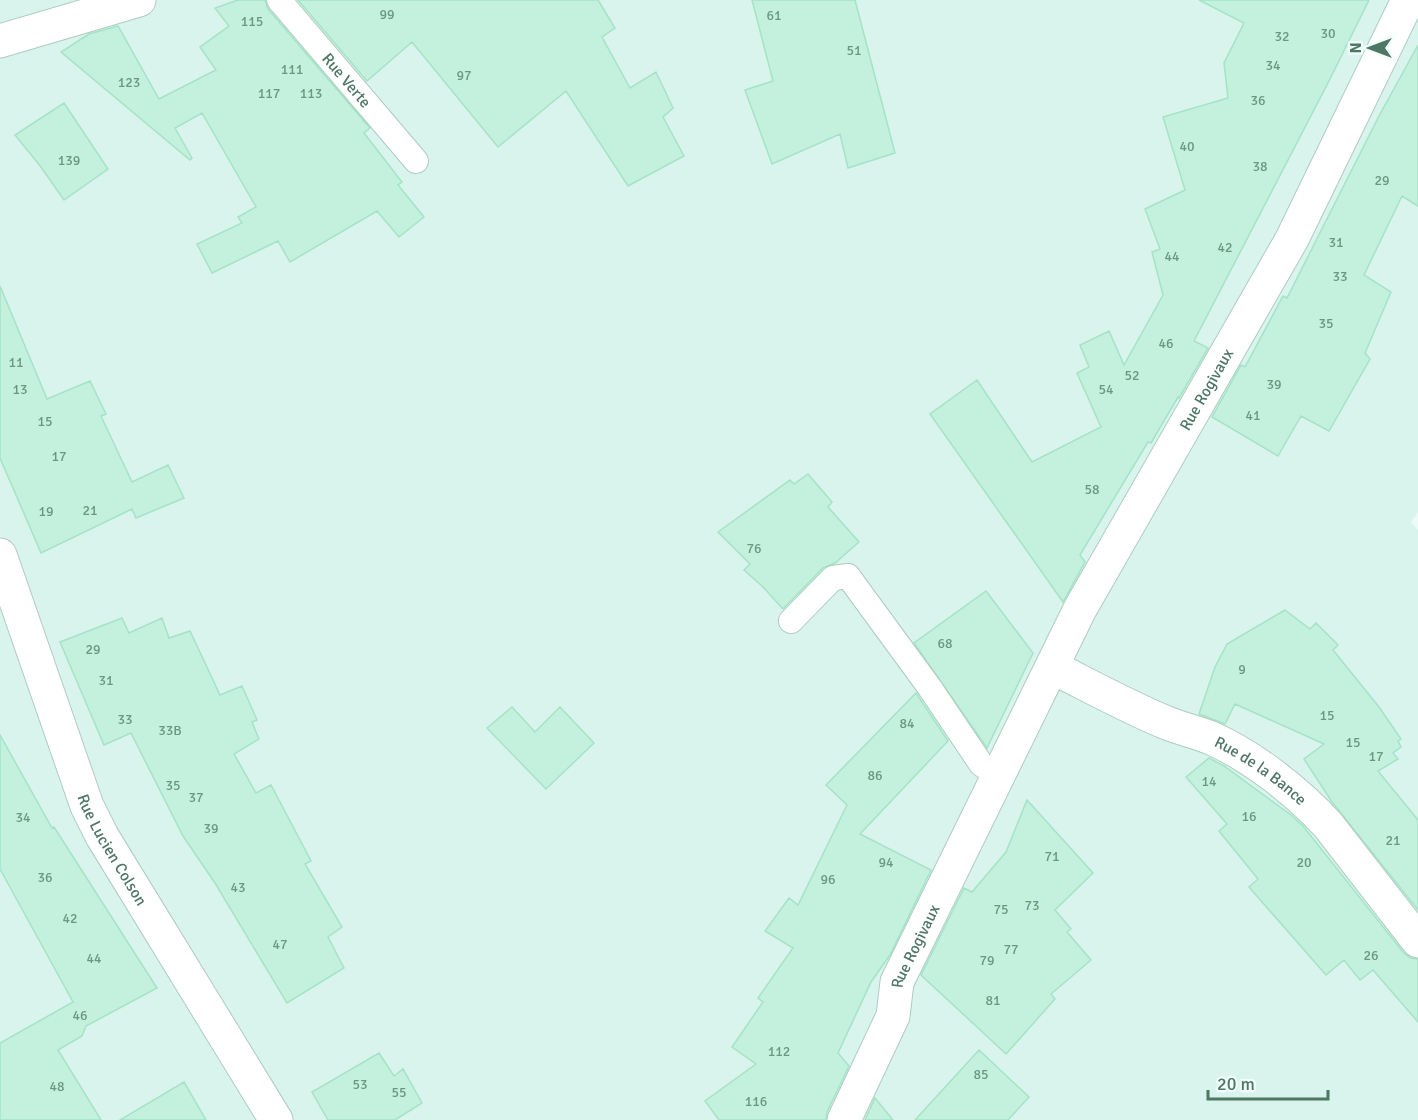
<svg xmlns="http://www.w3.org/2000/svg" width="1418" height="1120" font-family="Signika,sans-serif">
	<rect width="100%" height="100%" fill="#ebfcf8"/>
	<!-- residential -->
	<path fill="#d9f4ec" d="M0,0H1418V512L1411,522L1418,530V1120H0Z"/>
	<!-- building -->
	<path fill="#c3f1dd" stroke="#a4e3c7" stroke-width="1.5" d="M238,0H265L268,9L370,128L364,133L402,182L398,185L424,217L399,237L377,211L290,262L278,241L212,273L197,244L242,223L238,217L256,207L202,113L175,128L192,158L190,160L61,52L89,34L118,26L159,99L216,70L200,47L229,26L215,8Z
		M298,0H598L615,28L602,37L630,88L656,72L673,108L663,117L684,156L628,186L566,91L498,147L412,42L367,81Z
		M752,0H855L895,153L848,168L840,134L772,164L745,90L773,81Z
		M1199,0H1369L1329,81L1194,341L1208,348L1179,398L1178,397L1151,443L1148,442L1080,555L1085,562L1063,602L930,414L977,380L1032,462L1101,427L1077,373L1089,367L1080,345L1109,331L1124,365L1163,295L1152,252L1160,249L1145,209L1185,190L1163,117L1228,98L1224,63L1244,23Z
		M1418,45V206L1402,196L1364,275L1391,292L1365,353L1370,359L1329,431L1301,416L1278,456L1212,417L1241,365L1245,367L1283,296L1287,298L1379,116Z
		M64,103L108,169L64,200L41,167L15,135Z
		M0,286L47,399L90,381L106,414L101,416L132,482L168,465L184,498L136,518L132,509L41,553L0,458Z
		M808,474L832,502L828,507L859,542L835,563L823,568L783,609L763,587L744,570L750,564L718,532L790,480L794,484Z
		M986,591L1033,653L987,748L914,643Z
		M1285,610L1310,629L1316,623L1338,645L1333,650L1379,707L1401,739L1398,741L1401,747L1393,753L1398,759L1378,771L1418,820V910L1332,802L1304,759L1324,744L1235,704L1225,724L1199,714L1215,667L1227,644Z
		M122,618L129,633L162,618L169,638L190,631L220,695L242,686L257,720L252,722L259,739L234,754L256,793L271,785L311,861L305,864L342,927L328,937L344,968L287,1003L215,883L183,836L131,733L104,745L60,642Z
		M916,693L948,741L860,834L931,870L890,955L871,982L838,1053L849,1066L827,1112L826,1120H719L705,1101L756,1064L732,1047L763,1002L758,998L793,948L765,931L789,898L798,905L847,805L826,785Z
		M512,707L535,732L560,707L594,743L546,789L487,728Z
		M0,735L52,828L54,827L157,988L86,1026L82,1036L58,1050L101,1120H0V1043L73,1002L0,869Z
		M1209,758L1224,766L1291,815L1303,826L1403,952L1410,958L1418,959V1022L1373,970L1360,980L1344,960L1326,975L1249,887L1258,879L1219,831L1227,824L1186,777Z
		M1027,800L1093,873L1055,910L1071,929L1067,932L1091,960L1051,994L1055,999L1006,1054L921,975L964,888L972,892L1006,852Z
		M979,1050L1029,1097L1008,1120H915Z
		M379,1053L394,1076L403,1069L422,1103L395,1120H328L312,1092Z
		M184,1082L206,1120H120Z
		M875,1098L893,1120H865Z"/>
	<g fill="none" stroke-linecap="round" stroke-linejoin="round">
		<!-- service casing -->
		<g stroke="#aeccc0" stroke-width="26">
			<g id="service">
				<path id="s1" d="M279,0L416,161"/>
				<path d="M791,621L833,578L848,576L930,688L981,764L999,777"/>
			</g>
		</g>
		<!-- minor casing -->
		<g stroke="#aeccc0" stroke-width="35">
			<g id="minor">
				<path id="s2" d="M1052,667C1090,686 1128,707 1167,723C1182,729 1197,732 1211,738C1252,756 1298,792 1328,825L1418,941"/>
			</g>
		</g>
		<!-- tertiary casing -->
		<g stroke="#aeccc0" stroke-width="35">
			<g id="tertiary">
				<path d="M0,41L139,0"/>
				<path id="s3" d="M0,555L87,806L102,836L276,1120"/>
				<path id="s4" d="M844,1120L893,1016L897,982L1080,609L1292,239L1408,0"/>
			</g>
		</g>
		<!-- service -->
		<use href="#service" stroke="#fff" stroke-width="24"/>
		<!-- minor -->
		<use href="#minor" stroke="#fff" stroke-width="33"/>
		<!-- tertiary -->
		<use href="#tertiary" stroke="#fff" stroke-width="33"/>
	</g>
	<g text-anchor="middle" stroke-width="5" stroke-linejoin="round" paint-order="stroke">
		<!-- number labels -->
		<g font-size="14" fill="#6b9682">
			<text x="387" y="19">99</text>
			<text x="774" y="20">61</text>
			<text x="252" y="26">115</text>
			<text x="1328" y="38">30</text>
			<text x="1282" y="41">32</text>
			<text x="854" y="55">51</text>
			<text x="1273" y="70">34</text>
			<text x="292" y="74">111</text>
			<text x="464" y="80">97</text>
			<text x="129" y="87">123</text>
			<text x="269" y="98">117</text>
			<text x="311" y="98">113</text>
			<text x="1258" y="105">36</text>
			<text x="1187" y="151">40</text>
			<text x="69" y="165">139</text>
			<text x="1260" y="171">38</text>
			<text x="1382" y="185">29</text>
			<text x="1336" y="247">31</text>
			<text x="1225" y="252">42</text>
			<text x="1172" y="261">44</text>
			<text x="1340" y="281">33</text>
			<text x="1326" y="328">35</text>
			<text x="1166" y="348">46</text>
			<text x="16" y="367">11</text>
			<text x="1132" y="380">52</text>
			<text x="1274" y="389">39</text>
			<text x="20" y="394">13</text>
			<text x="1106" y="394">54</text>
			<text x="1253" y="420">41</text>
			<text x="45" y="426">15</text>
			<text x="59" y="461">17</text>
			<text x="1092" y="494">58</text>
			<text x="90" y="515">21</text>
			<text x="46" y="516">19</text>
			<text x="754" y="553">76</text>
			<text x="945" y="648">68</text>
			<text x="93" y="654">29</text>
			<text x="1242" y="674">9</text>
			<text x="106" y="685">31</text>
			<text x="1327" y="720">15</text>
			<text x="125" y="724">33</text>
			<text x="907" y="728">84</text>
			<text x="170" y="735">33B</text>
			<text x="1353" y="747">15</text>
			<text x="1376" y="761">17</text>
			<text x="875" y="780">86</text>
			<text x="1209" y="786">14</text>
			<text x="173" y="790">35</text>
			<text x="196" y="802">37</text>
			<text x="1249" y="821">16</text>
			<text x="23" y="822">34</text>
			<text x="211" y="833">39</text>
			<text x="1393" y="845">21</text>
			<text x="1052" y="861">71</text>
			<text x="886" y="867">94</text>
			<text x="1304" y="867">20</text>
			<text x="45" y="882">36</text>
			<text x="828" y="884">96</text>
			<text x="238" y="892">43</text>
			<text x="1032" y="910">73</text>
			<text x="1001" y="914">75</text>
			<text x="70" y="923">42</text>
			<text x="280" y="949">47</text>
			<text x="1011" y="954">77</text>
			<text x="1371" y="960">26</text>
			<text x="94" y="963">44</text>
			<text x="987" y="965">79</text>
			<text x="993" y="1005">81</text>
			<text x="80" y="1020">46</text>
			<text x="779" y="1056">112</text>
			<text x="981" y="1079">85</text>
			<text x="360" y="1089">53</text>
			<text x="57" y="1091">48</text>
			<text x="399" y="1097">55</text>
			<text x="756" y="1106">116</text>
		</g>
		<!-- street labels -->
		<g font-size="16" fill="#4e7764" stroke="#f1fefc">
			<text dy="6" stroke="none"><textPath href="#s1" startOffset="105">Rue Verte</textPath></text>
			<text dy="6" stroke="none"><textPath href="#s4" startOffset="818">Rue Rogivaux</textPath></text>
			<text dy="6" stroke="none"><textPath href="#s2" startOffset="234">Rue de la Bance</textPath></text>
			<text dy="6" stroke="none"><textPath href="#s3" startOffset="316">Rue Lucien Colson</textPath></text>
			<text dy="6" stroke="none"><textPath href="#s4" startOffset="189">Rue Rogivaux</textPath></text>
		</g>
	</g>
	<!-- north arrow -->
	<g transform="translate(1370 48) rotate(270)" stroke="#f1fefc" stroke-width="4.5" paint-order="stroke">
	<path d="M0-4.5L10 22L0 15L-10 22Z" fill="#4e7764"/>
	<text y="-9" font-size="16" font-weight="bold" text-anchor="middle" fill="#4e7764">N</text>
	</g>
	<!-- scale -->
	<path d="M1208 1090v9h120v-9" fill="none" stroke="#4e7764" stroke-width="3"/>
	<text x="1217" y="1090" font-size="18" fill="#4e7764" stroke="#f1fefc" stroke-width="4.5" paint-order="stroke">20 m</text>
</svg>
